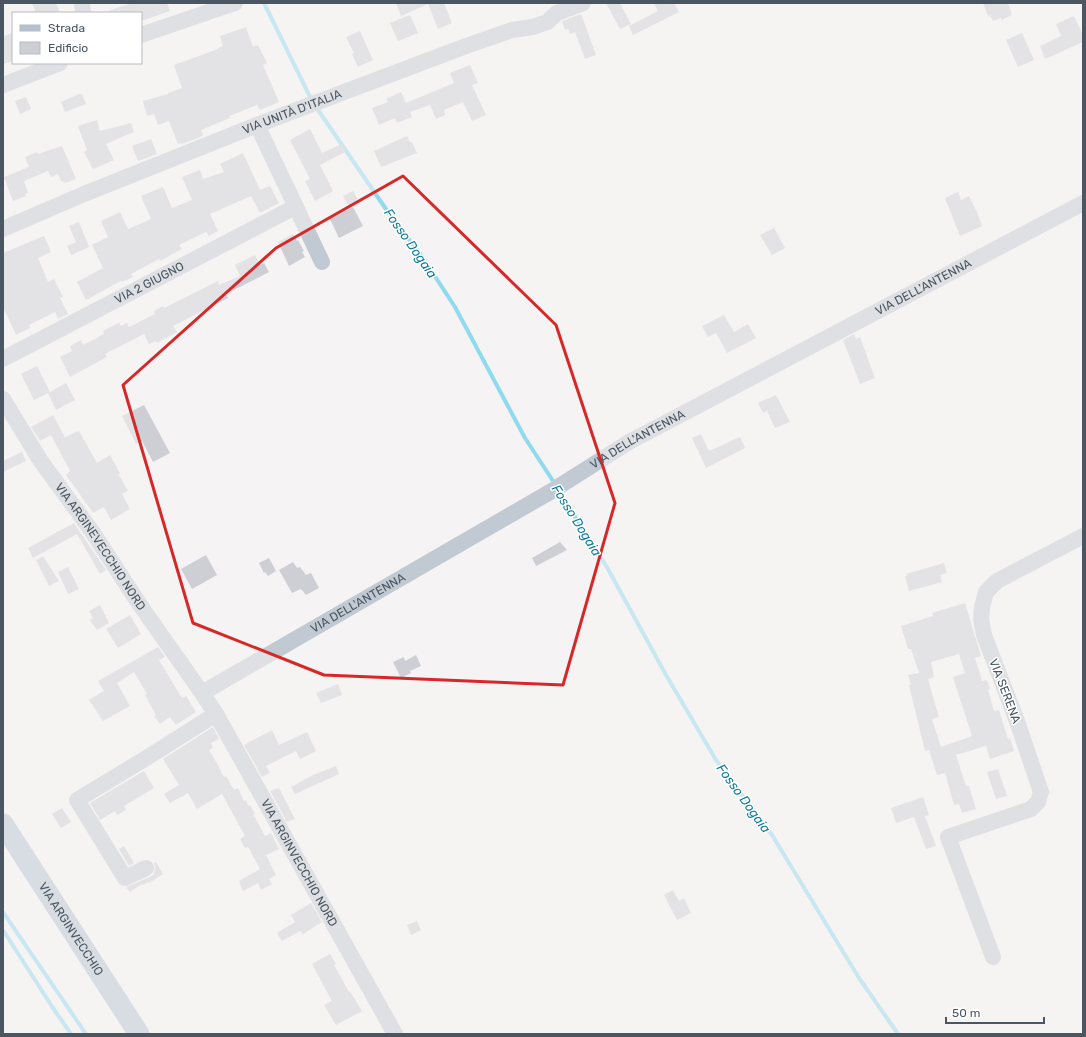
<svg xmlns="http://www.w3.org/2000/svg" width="1086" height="1037" font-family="Rubik,sans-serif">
	<rect width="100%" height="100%" fill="#f5f3f3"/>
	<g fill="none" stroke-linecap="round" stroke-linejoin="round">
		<!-- stream -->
		<path stroke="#90daee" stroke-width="4" d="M264,3L312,101
			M316,107L390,215L421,255L455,307L525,438L555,484
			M558,490L608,569L666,675L716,760L772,835L859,978L898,1034
			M3,912L86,1034
			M3,930L51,1005L71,1034"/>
	</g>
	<!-- building -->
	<path fill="#cdcfd5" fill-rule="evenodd" d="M32,3H56L60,13H36Z
		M132,3H167L170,11L141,21V13H109L108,11Z
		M396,3H444L452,23L438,29L428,4L401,16Z
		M606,3H620L631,24L620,29Z
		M654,3H674L679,12L633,35L629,26L658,11Z
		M983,3H1008L1012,15L1001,20V18L993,21L990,15L988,16Z
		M581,14L596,55L585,59L575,32L570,34L568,29L565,30L562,21Z
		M410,15L418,33L398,41L390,23Z
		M1074,16L1083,35V42L1045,59L1040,46L1061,36L1056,24Z
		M246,27L253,47L258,45L267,63L263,65L279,102L260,110L257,105L229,116L230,118L201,130L203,135L200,137L182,144V143L178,144L169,121L158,125L154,114L147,116L143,101L168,94V93L182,88L174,65L218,49V48L223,46L220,36Z
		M360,31L373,60L358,67L352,54L354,53L346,37Z
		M13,33V61L3,64V36Z
		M1022,33L1034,60L1018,67L1006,40Z
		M470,65L478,83L472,85L486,115L472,121L463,102L444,110L445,115L436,119L430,105L410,112L412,117L397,123L395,118L379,125L372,108L388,102L386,99L401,92L406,103L454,83L450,73Z
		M79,94H82L86,104L65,112L61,102Z
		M26,97L31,109L20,114L15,101Z
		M97,120L100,131L131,123L134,132L106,144L114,160L93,169L84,152L87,150L78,126Z
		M310,129L322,153L342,144L345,152L320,165L333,191L315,201L305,181L310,179L290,140Z
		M407,136L410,142H412L417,153L381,167L374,151Z
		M151,139L157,154L138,161L132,146Z
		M62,146L76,179L65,183L64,181L62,182L58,174L51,177L48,171L24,181L28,193L25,194L26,196L13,201L4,177L29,167L25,157L37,152L38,154Z
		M243,153L260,190L270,186L279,203L260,213L251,196L210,214L218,231L209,236L206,232L179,245L182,249L160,261L159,259L131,274L133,277L122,282L121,281L86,300L77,282L103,268L92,245L108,237L101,221L120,212L128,229L151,219L141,196L163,187L172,208L192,200L182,177L200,170L203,179L224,172L220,164Z
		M353,191L359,202L349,207L343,196Z
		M958,192L961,200L969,196L977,212L982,226L960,236L945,198Z
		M353,207L363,226L339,238L330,219Z
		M79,222L89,247L71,255L67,246L76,242L69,226Z
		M774,228L785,248L772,255L760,235Z
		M293,234L297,241L298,240L304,251L302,252L305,257L289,266L278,242Z
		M44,236L51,252L38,258L48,282L54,279L63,297L60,298L68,314L58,319L55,312L29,325L30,328L16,335L3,307V253Z
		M255,255L260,265L264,263L269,272L226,294L228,298L173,326L177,332L157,343L156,341L149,344L144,334L105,354L107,357L70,377L60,357L72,351L70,346L81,340L83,345L104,334L103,331L119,323L121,326L127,323L129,327L155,314L154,311L163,306L164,308L218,281L219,285L240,276L235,265Z
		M724,315L734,332L748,324L756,338L727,353L716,333L708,337L702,326Z
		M854,334L856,339L860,337L875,378L860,384L843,340Z
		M37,366L50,392L66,383L75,400L56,410L48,393L34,400L21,374Z
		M776,395L790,422L775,428L767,411L763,413L758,403Z
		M144,405L170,453L153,462L142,441L136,444L122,416Z
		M53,415L65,437L79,431L97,463L110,455L120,473L119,475L128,491L122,494L130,509L111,520L104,507L93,513L66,475L70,471L51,435L40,441L31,427Z
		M701,434L709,451L740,437L745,448L706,468L692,438Z
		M22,452L26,461L3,472V461Z
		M74,523L106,570L100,574L77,534L33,558L28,548Z
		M560,542L567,550L536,566L532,558Z
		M206,555L217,575L192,589L181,569Z
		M43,556L59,581L49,586L36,560Z
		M269,558L276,571L268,576L265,572L264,573L259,563Z
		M293,562L297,568L300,567L306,575L311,573L319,588L306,595L301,589L292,593L279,570Z
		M944,563L947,573L940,575L942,582L909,591L905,576H907L906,574Z
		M68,567L79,589L68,594L58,572Z
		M965,603L981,656L975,658L982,681L987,680L990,689L988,690L994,711L999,710L1008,739L1010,738L1014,751L990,759L986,746L956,755L966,786H969L976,809L962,813L959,804L954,805L945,773L937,775L929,750L925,751L909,685H911L908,675L919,673L911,649H908L901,626L933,616L932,613ZM959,654L965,673L953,677L972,736L941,747L932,719L939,717L928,679L934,677L931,662Z
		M100,605L109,623L97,630L90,620L93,618L89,611Z
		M130,615L141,634L118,648L106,629Z
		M158,647L165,657L159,660L182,698L186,696L196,712L176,725L170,717L160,724L154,716L156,715L145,695L147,694L134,672L117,683L130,706L103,721L89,700L104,691L98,681Z
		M416,655L421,666L410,671L411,673L401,678L393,662L404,657L405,661Z
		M338,684L342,695L321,703L316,693Z
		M213,727L219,739L211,743L213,748L209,750L213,756L224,777L226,776L234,790L238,788L244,801L246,800L248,806L250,805L255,814H253L265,836L271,833L279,849L266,855L276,875L269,879L272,884L261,890L258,883L243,891L239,881L260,869L248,847L245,848L240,839L245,836L222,794L197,809L188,793L170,803L164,794L179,785L163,759Z
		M272,730L279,745L307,732L316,751L300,759L296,751L266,766L270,773L262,777L244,745Z
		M336,766L339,774L295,794L291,787L313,775Z
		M998,769L1007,796L996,799L987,772Z
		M144,771L154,788L124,806L126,810L117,815L115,811L100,820L90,803Z
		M279,788L295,819L287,822L270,791Z
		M923,797L929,815L925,816L936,846L926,849L914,817L896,823L891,808Z
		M62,808L71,822L61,828L52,814Z
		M124,846L134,863L129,866L119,849Z
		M156,862L163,874L149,883L148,882L143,885L142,884L130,892L126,887L150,877L154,874L155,868L154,863Z
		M673,890L679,901L684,898L691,913L677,920L664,895Z
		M311,903L322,922L303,934L300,931L282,941L277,933L295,922L291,915Z
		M417,921L421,930L411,935L407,925Z
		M330,954L336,964L334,965L349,992L350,991L362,1011L336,1025L324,1005L332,1001L312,964Z"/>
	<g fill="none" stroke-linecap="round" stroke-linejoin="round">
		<!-- minor -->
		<g stroke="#c1cad2" stroke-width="16">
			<path d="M82,3L83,13"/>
			<path d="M141,35L235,3"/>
			<path d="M3,85L60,63"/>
			<path d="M257,125L322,262"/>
			<path id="s1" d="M3,229L84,194L257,125L466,46L512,30L533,27L547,22L557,13L583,3"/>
			<path id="s2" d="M3,359L295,207"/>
			<path id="s3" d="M3,399L40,460L91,530L140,605L202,693L216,714L395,1034"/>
			<path id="s4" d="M202,693L550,492L629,442L1083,203"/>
			<path d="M146,868L125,878L77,800L148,757L216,714"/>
			<path d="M993,957L948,837L1031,809L1038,802L1041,792L1018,724L984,635L981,619L982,607L986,592L997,581L1083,536"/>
		</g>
		<!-- major -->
		<path stroke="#b3c2d1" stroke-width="21" id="s5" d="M3,824L139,1034"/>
	</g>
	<!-- marked area -->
	<path d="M0 0H1086V1037H0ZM403,176L556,325L615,503L563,685L324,675L193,623L123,385L276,248Z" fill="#f5f3f3" fill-opacity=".55" fill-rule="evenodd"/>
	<path fill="none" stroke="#d62828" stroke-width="3" stroke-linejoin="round" d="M403,176L556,325L615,503L563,685L324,675L193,623L123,385L276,248Z"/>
	<g text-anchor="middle" stroke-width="3" stroke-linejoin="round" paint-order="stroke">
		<!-- street labels -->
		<g font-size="12" fill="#4a5661" stroke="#fff">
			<text dy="4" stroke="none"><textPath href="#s1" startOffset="312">VIA UNITÀ D'ITALIA</textPath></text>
			<text dy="4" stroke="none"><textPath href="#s2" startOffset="165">VIA 2 GIUGNO</textPath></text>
			<text dy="4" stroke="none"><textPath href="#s4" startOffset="828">VIA DELL'ANTENNA</textPath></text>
			<text dy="4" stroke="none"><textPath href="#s4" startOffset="504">VIA DELL'ANTENNA</textPath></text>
			<text dy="4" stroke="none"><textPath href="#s3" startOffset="177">VIA ARGINEVECCHIO NORD</textPath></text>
			<text dy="4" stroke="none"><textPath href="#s4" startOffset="180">VIA DELL'ANTENNA</textPath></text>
			<text transform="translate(1005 691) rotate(69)" y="4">VIA SERENA</text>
			<text dy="4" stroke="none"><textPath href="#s3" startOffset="551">VIA ARGINVECCHIO NORD</textPath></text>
			<text dy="4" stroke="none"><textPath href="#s5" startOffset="125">VIA ARGINVECCHIO</textPath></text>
		</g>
		<!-- water labels -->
		<g font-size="13" font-style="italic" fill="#0c7c9b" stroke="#fff">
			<text transform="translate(411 243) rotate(55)" y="5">Fosso Dogaia</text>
			<text transform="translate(577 520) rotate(58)" y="5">Fosso Dogaia</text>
			<text transform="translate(744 798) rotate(54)" y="5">Fosso Dogaia</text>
		</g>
	</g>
	<!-- border -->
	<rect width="1086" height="1037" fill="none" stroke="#4a5661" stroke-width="8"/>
	<!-- legend -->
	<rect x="12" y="12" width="130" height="52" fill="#ffffff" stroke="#b7bbc0"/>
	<rect x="20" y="25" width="20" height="6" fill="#b3c2d1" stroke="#b7bbc0"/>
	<text x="48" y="32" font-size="12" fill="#4a5661">Strada</text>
	<rect x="20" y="42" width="20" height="12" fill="#cdcfd5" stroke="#b7bbc0"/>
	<text x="48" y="52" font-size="12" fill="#4a5661">Edificio</text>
	<!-- scale -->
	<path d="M946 1017v6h98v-6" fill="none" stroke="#4a5661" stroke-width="2"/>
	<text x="952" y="1017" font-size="12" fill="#4a5661" stroke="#ffffff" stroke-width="3" paint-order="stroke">50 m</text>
</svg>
